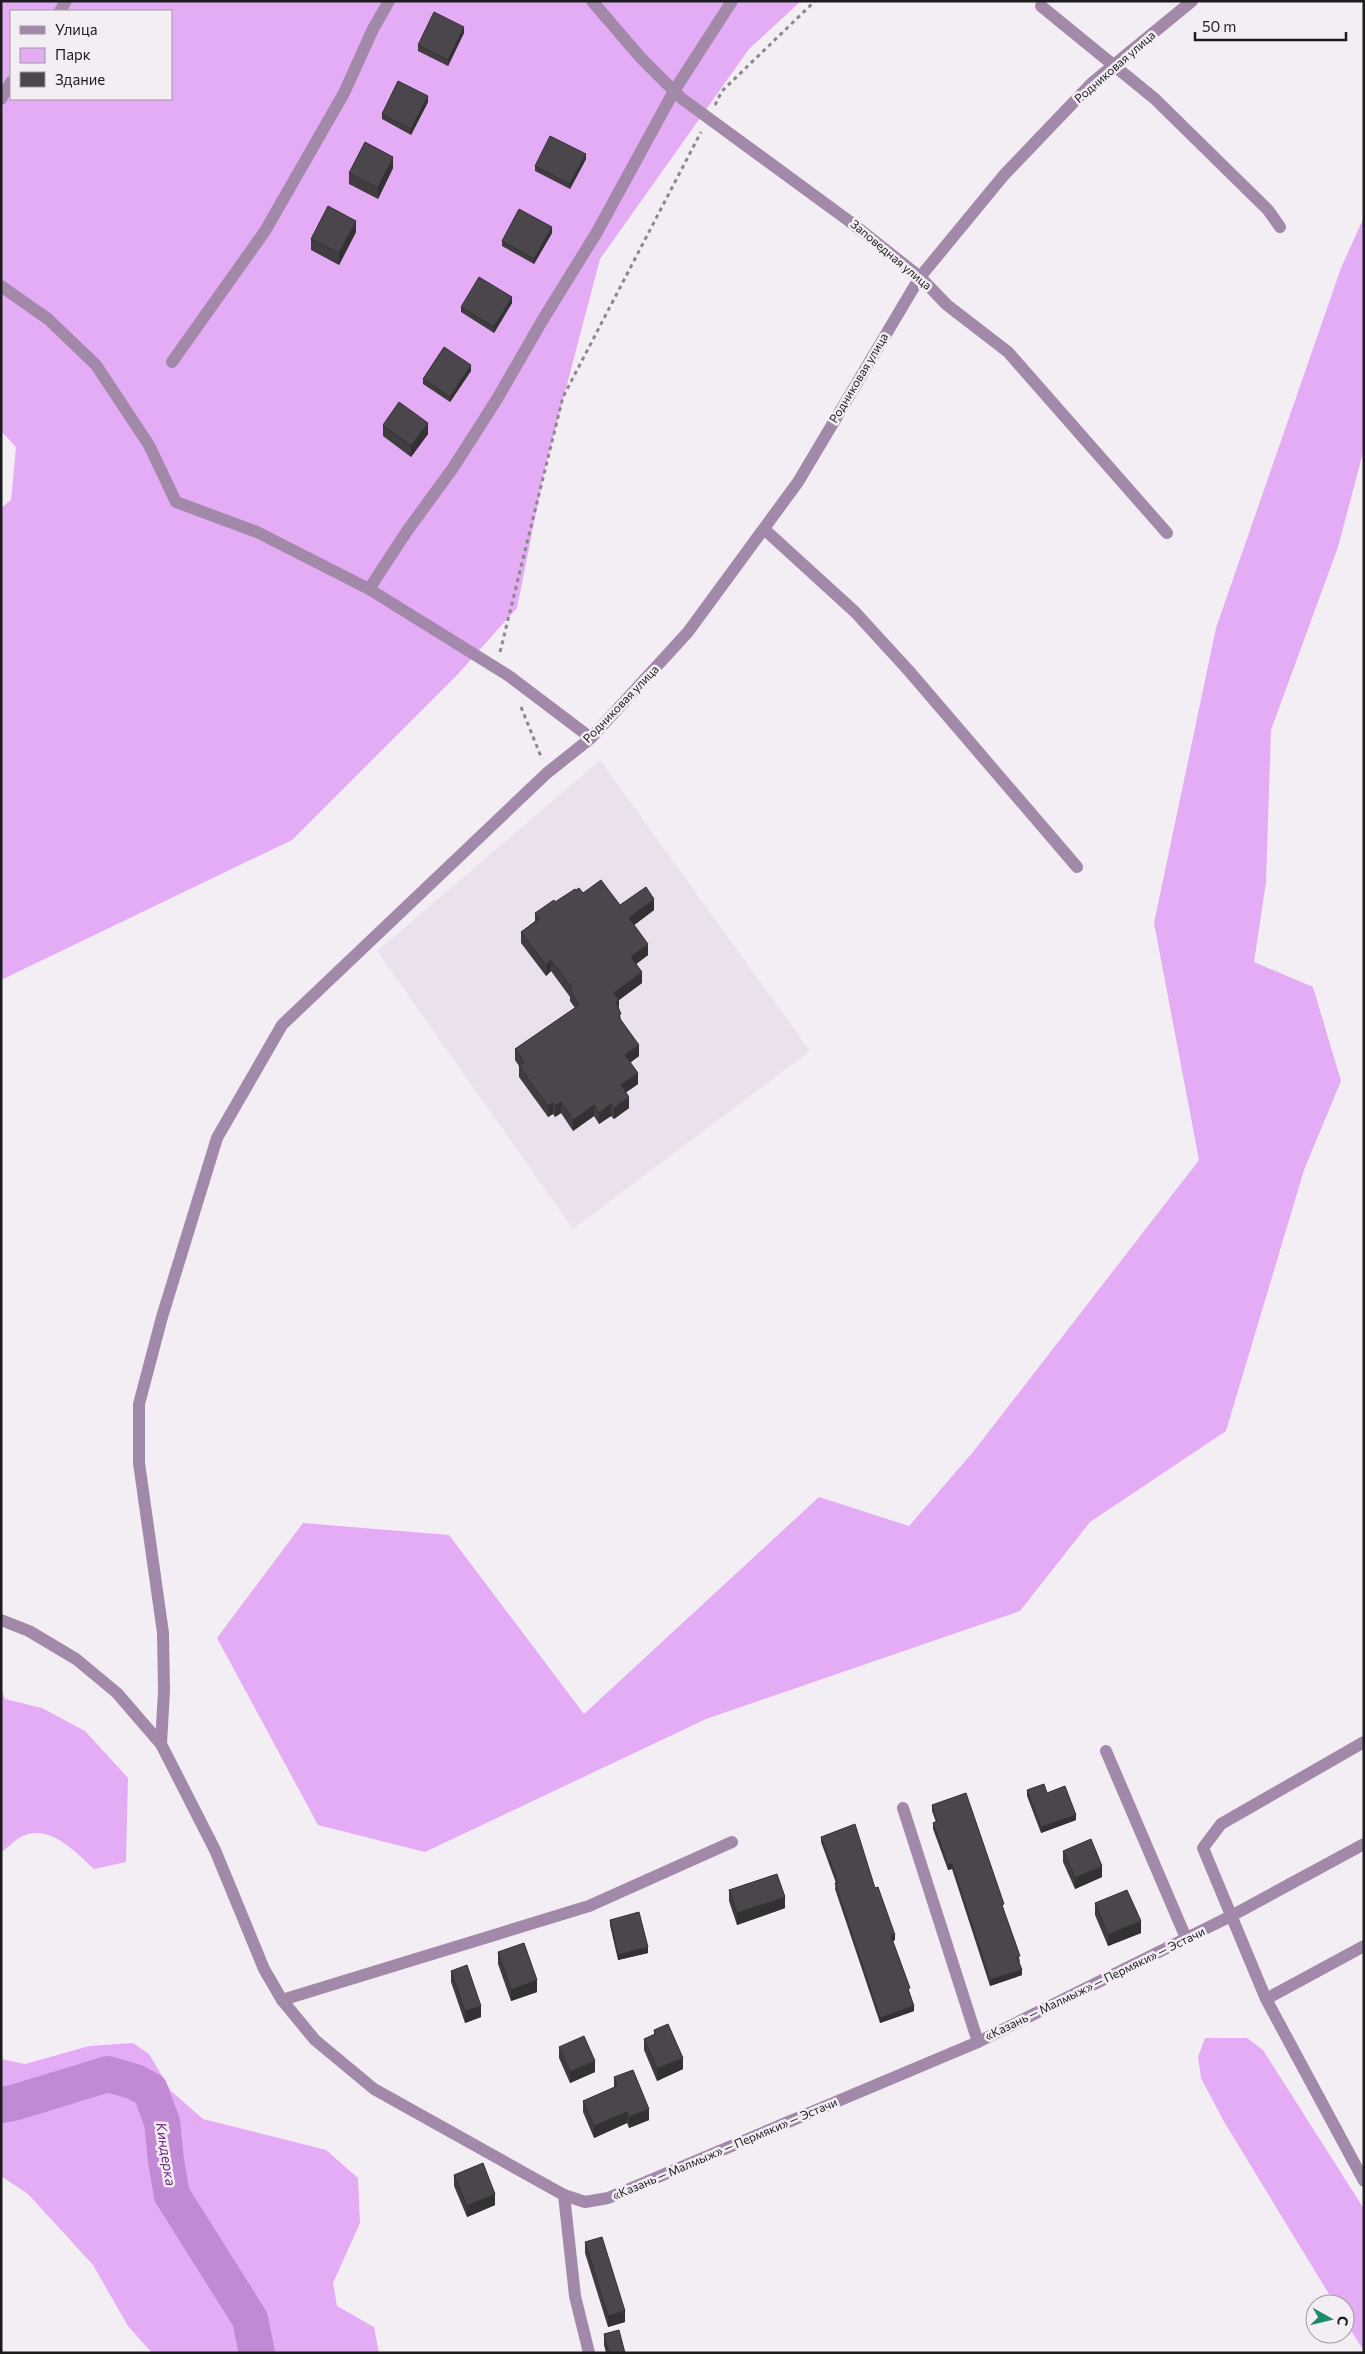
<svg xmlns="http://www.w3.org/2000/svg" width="1365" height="2354" font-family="Commissioner,sans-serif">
	<rect width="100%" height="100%" fill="#f3eef4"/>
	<!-- built -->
	<path fill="#ebe1ee" d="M600,760L810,1051L573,1229L377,951Z"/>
	<!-- green -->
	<path fill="#e5acf6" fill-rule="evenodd" d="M1,1H801L749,49L600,259L545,468L517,608L458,674L292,840L1,980V508L11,500L16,447L1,431ZM11,11H171V99H11Z
		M1364,217V449L1338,547L1271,730L1266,882L1254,962L1313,987L1341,1081L1304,1170L1226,1431L1090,1522L1020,1611L706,1719L425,1852L318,1825L217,1638L303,1523L449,1535L584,1714L819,1497L909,1526L973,1452L1199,1160L1154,923L1216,628L1341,268Z
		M1,1689L5,1699L42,1708L85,1731L128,1778L126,1862L94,1869C75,1852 48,1821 19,1838C13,1842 7,1848 1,1853Z
		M1205,2038H1247L1263,2050L1364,2209V2351L1345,2321V2304H1335L1223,2120L1201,2078L1198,2057Z
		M133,2043L149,2054L171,2091L203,2119L326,2150L358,2178L360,2223L333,2283L337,2306L374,2327L379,2353H152L128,2326L93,2265L28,2194L1,2176V2059L25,2064L89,2046Z"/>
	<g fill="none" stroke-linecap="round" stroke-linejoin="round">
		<!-- river -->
		<path stroke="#c289d4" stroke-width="36" d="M1,2105L13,2103L108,2074L135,2082L150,2090L162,2122L166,2161L172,2195L250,2319L257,2353"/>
		<!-- path -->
		<path stroke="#8b878c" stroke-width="3" stroke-dasharray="4 4" stroke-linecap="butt" d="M715,105L722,91L815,1
			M500,652L563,397L701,132
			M521,707L542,759"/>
		<!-- minor -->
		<path stroke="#a289aa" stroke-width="12" d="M592,1L641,58L681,98L849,221L920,277L947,305L1008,352L1167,533
			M1041,6L1155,99L1268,210L1280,227
			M60,11L66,1
			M1,99L11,82
			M1,286L48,319L96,365L149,445L176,502L257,532L369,589L509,676L591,738
			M172,362L265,231L344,93L373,29L389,1
			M764,529L855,612L909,671L1077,867
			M369,589L407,531L453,468L497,399L542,321L597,232L674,91L732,1
			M1364,1742L1221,1824L1203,1848L1266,1999L1364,2181
			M161,1744L164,1691L163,1633L139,1463V1404L162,1317L217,1138L282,1025L547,773L591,738L688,632L798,482L920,277L1004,175L1092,83L1192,1
			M1106,1751L1186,1938
			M903,1808L978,2042
			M1266,1999L1364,1946
			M282,2000L589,1906L732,1842
			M564,2195L575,2296L589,2353"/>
		<!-- tertiary -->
		<path stroke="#a289aa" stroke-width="12" d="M1,1620L29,1631L76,1659L117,1693L161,1744L215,1850L264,1969L282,2000L315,2040L374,2089L564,2195L585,2202L608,2198L978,2042L1233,1915L1364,1844"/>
	</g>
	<!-- wall -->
	<path fill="#403c40" d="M464,33L448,66L418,51V45Z
		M428,102L411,135L382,119V114Z
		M586,159L570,189L535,171V166Z
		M393,168L378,199L349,184V173Z
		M356,232L339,265L311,250V239Z
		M552,233L534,264L502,246V241Z
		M512,303L494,333L461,312V307Z
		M471,371L450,402L423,384V379Z
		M383,425L428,434L411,457L383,436Z
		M576,890L620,905L654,910L634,925L648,955L636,964L642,983L619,1000V1009L621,1020L639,1056L630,1063L638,1084L626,1092L629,1108L614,1119L611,1116L599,1124L594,1116L573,1131L561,1113L555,1117L553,1114L548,1117L519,1077V1066L515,1060V1049L575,1008L570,1001V997L551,971L546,976L521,943V932L535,921V913Z
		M1027,1790L1047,1793L1076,1820L1041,1833L1027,1796Z
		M932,1805L1004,1909L1003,1910L1020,1961L1019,1962L1022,1975L990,1986L952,1869L948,1870L933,1829V1823L936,1822L932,1811Z
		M821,1837L875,1888L895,1940L892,1941L910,1994L914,2011L880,2023L835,1889L836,1883L821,1842Z
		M1063,1851L1102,1877L1075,1889L1063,1862Z
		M729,1890L785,1908L737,1925L729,1901Z
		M1095,1903L1141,1933L1108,1946L1095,1915Z
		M610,1920L648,1953L618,1960L610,1925Z
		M498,1952L537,1992L511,2001L498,1964Z
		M451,1971L481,2017L465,2023L451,1982Z
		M654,2030L683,2069L657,2081L644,2050V2039L654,2035Z
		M559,2047L595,2072L570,2083L559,2058Z
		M614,2077L649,2120L629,2128L627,2123L594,2138L583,2112V2101L614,2088Z
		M454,2175L495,2205L467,2217L454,2186Z
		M585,2242L625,2322L608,2327L585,2253Z
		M604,2334L625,2353H606L604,2345Z"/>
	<!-- shaded-wall -->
	<path fill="#343134" d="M464,27V33L448,66V60Z
		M428,96V102L411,135V129Z
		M586,154V159L570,189V184Z
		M393,157V168L378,199V188Z
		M356,221V232L339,265V253Z
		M552,227V233L534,264V259Z
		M512,297V303L494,333V327Z
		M471,365V371L450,402V397Z
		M428,423V434L411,457V446Z
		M654,899V910L629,929V918Z
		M648,944V955L631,968V957Z
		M551,960V971L546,976V965Z
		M642,972V983L619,1000V1011L614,993Z
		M639,1045V1056L625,1066V1055Z
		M638,1073V1084L621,1096V1085Z
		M629,1097V1108L614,1119V1108Z
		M561,1102V1113L555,1117V1106Z
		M553,1103V1114L548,1117V1106Z
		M611,1104V1116L599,1124V1113Z
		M594,1105V1116L573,1131V1120Z
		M1076,1815V1820L1041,1833V1827Z
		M952,1864V1869L948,1870V1865Z
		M1102,1866V1877L1075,1889V1878Z
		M785,1897V1908L737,1925V1913Z
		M1141,1921V1933L1108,1946V1935Z
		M895,1935V1940L891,1942V1936Z
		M648,1947V1953L618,1960V1955Z
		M1022,1970V1975L990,1986V1980Z
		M537,1980V1992L511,2001V1990Z
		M481,2006V2017L465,2023V2011Z
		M914,2006V2011L880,2023V2018Z
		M683,2058V2069L657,2081V2069Z
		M595,2061V2072L570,2083V2072Z
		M649,2109V2120L629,2128V2117Z
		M627,2112V2123L594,2138V2126Z
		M495,2194V2205L467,2217V2206Z
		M625,2311V2322L608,2327V2316Z"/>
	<!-- building -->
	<path fill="#4a464b" stroke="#343134" d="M434,12L464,27L448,60L418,45Z
		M398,81L428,96L411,129L382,114Z
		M550,136L586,154L570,184L535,166Z
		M365,142L393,157L378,188L349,173Z
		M328,206L356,221L339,253L311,239Z
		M519,209L552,227L534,259L502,241Z
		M479,277L512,297L494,327L461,307Z
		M444,347L471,365L450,397L423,379Z
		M399,402L428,423L411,446L383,425Z
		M601,880L620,905L646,887L654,899L629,918L648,944L631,957L642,972L614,993L619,1000L616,1002L621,1014L618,1016L639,1045L625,1055L638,1073L621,1085L629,1097L614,1108L611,1104L599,1113L594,1105L573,1120L561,1102L555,1106L553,1103L548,1106L519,1066L524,1062L515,1049L579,1005L570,990L572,988L551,960L546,965L521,932L539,919L535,913L554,900L555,902L575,889L576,890L579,888L583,893Z
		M1044,1784L1047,1793L1065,1786L1076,1815L1041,1827L1027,1790Z
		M966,1793L1004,1904L1002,1905L1020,1956L1017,1957L1022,1970L990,1980L952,1864L948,1865L933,1823L937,1821L932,1805Z
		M855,1824L875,1888L878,1887L895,1935L891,1936L910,1988L908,1989L914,2006L880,2018L835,1883H838L821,1837Z
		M1091,1839L1102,1866L1075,1878L1063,1851Z
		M777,1874L785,1897L737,1913L729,1890Z
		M1127,1890L1141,1921L1108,1935L1095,1903Z
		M639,1912L648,1947L618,1955L610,1920Z
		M524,1943L537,1980L511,1990L498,1952Z
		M467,1965L481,2006L465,2011L451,1971Z
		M668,2024L683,2058L657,2069L644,2039L655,2034L654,2030Z
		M584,2036L595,2061L570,2072L559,2047Z
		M633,2070L649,2109L629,2117L627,2112L594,2126L583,2101L617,2086L614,2077Z
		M483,2163L495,2194L467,2206L454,2175Z
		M602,2237L625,2311L608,2316L585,2242Z
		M619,2330L625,2353H609L604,2334Z"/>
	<g text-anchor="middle" stroke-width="5" stroke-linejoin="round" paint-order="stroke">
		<!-- street labels -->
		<g font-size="12" fill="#1c1b1d" stroke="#f3eef4">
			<text transform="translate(1115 67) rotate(-41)" y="4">Родниковая улица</text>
			<text transform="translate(891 255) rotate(40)" y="4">Заповедная улица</text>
			<text transform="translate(859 378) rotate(-59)" y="4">Родниковая улица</text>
			<text transform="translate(621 704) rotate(-46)" y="4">Родниковая улица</text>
			<text transform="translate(1095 1984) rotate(-26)" y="4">«Казань — Малмыж» — Пермяки» — Эстачи</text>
			<text transform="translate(725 2149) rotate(-23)" y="4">«Казань — Малмыж» — Пермяки» — Эстачи</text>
		</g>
		<!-- water labels -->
		<g font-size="14" font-style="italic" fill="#6b257f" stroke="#f3eef4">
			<text transform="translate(166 2154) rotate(81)" y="5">Киндерка</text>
		</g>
	</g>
	<!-- border -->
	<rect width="1365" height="2354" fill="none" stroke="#1c1b1d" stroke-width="5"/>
	<!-- legend -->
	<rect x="10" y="10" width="162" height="90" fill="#f3eef4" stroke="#9d9a9e"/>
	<rect x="20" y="26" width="25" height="8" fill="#a289aa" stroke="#9d9a9e"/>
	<text x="55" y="35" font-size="15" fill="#1c1b1d">Улица</text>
	<rect x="20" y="48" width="25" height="15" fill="#e5acf6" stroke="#9d9a9e"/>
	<text x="55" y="60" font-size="15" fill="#1c1b1d">Парк</text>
	<rect x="20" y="72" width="25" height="15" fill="#4a464b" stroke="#9d9a9e"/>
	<text x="55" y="85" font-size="15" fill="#1c1b1d">Здание</text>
	<!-- north arrow -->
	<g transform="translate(1330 2319) rotate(98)"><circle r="24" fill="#f3eef4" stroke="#9d9a9e"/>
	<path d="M0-4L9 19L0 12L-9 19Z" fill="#1d8c6c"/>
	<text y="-8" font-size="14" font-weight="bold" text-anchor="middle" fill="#1c1b1d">С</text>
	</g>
	<!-- scale -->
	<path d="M1195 32v8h151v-8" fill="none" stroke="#1c1b1d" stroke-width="2.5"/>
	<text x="1202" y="32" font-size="15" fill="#1c1b1d" stroke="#f3eef4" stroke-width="4" paint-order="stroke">50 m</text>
</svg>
